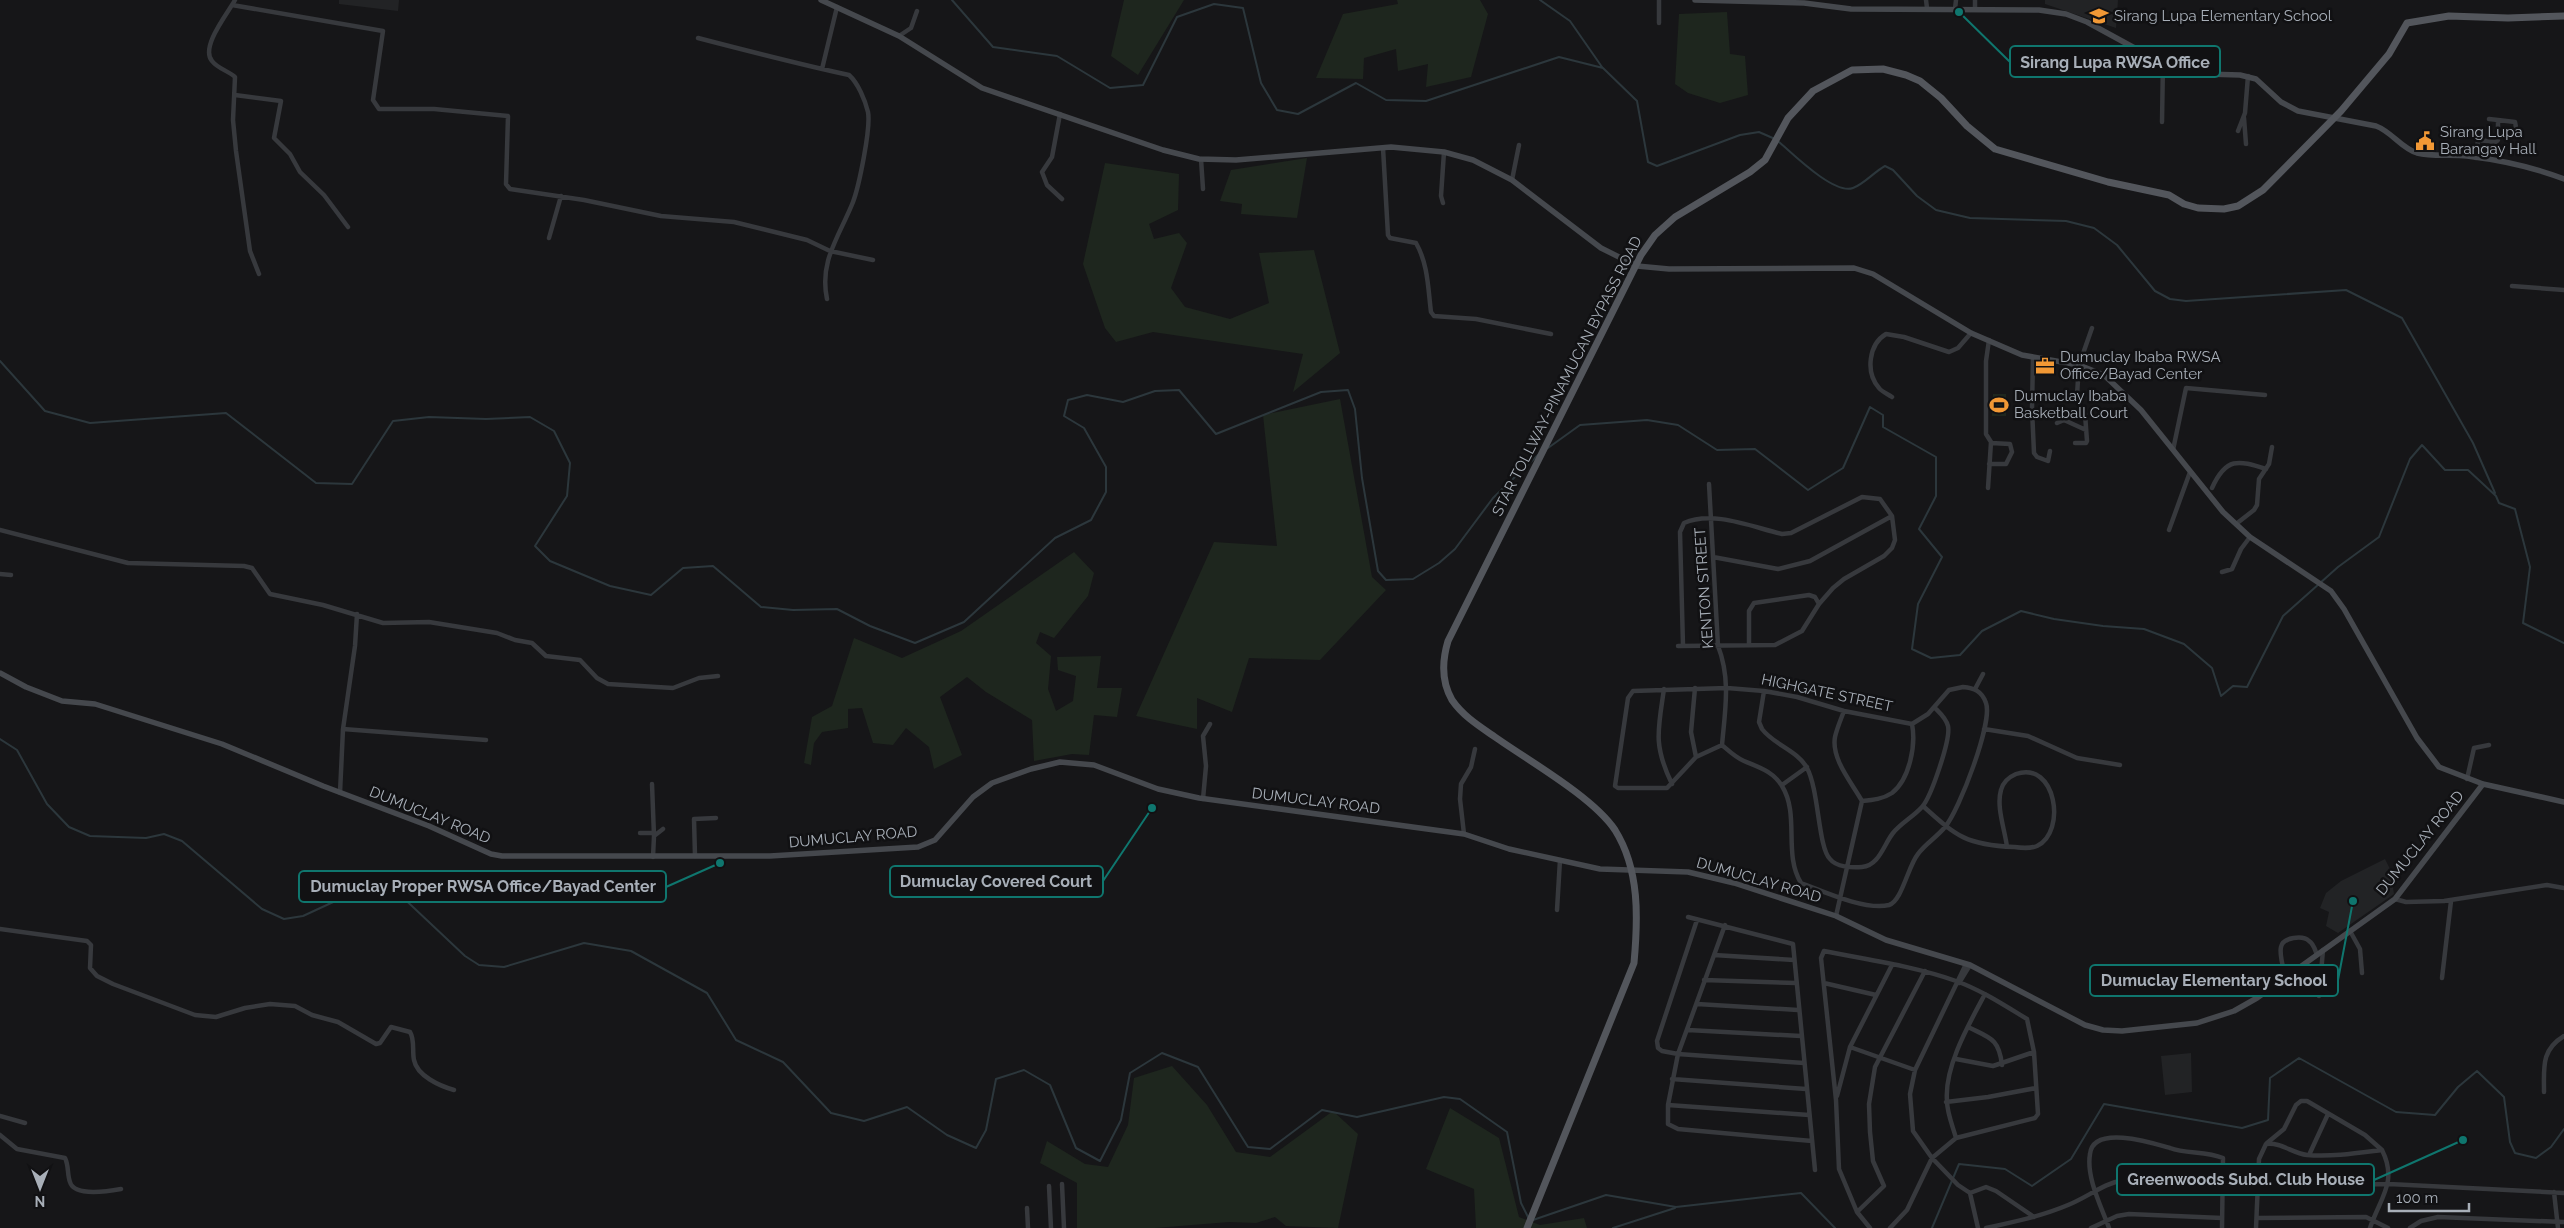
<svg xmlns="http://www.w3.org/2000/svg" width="2564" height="1228" font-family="Raleway,sans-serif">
	<rect width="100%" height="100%" fill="#161618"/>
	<!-- built -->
	<path fill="#222325" d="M339,0H399L398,11L339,4Z
		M2045,0H2118L2116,28L2045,4Z
		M2385,859L2390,869L2394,894L2338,933L2326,926L2329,912L2320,908L2326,893L2341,881Z
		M2191,1053L2192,1092L2165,1095L2161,1056Z"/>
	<!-- green -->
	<path fill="#1e261e" d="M1124,0H1184L1138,75L1111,56Z
		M1397,0H1480L1488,14L1471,77L1426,87L1428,64L1398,71L1396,49L1364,58L1363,79L1316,78L1343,14L1398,4Z
		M1727,12L1730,54L1745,56L1748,95L1720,103L1688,93L1675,84L1679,14Z
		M1307,158L1297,218L1241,214L1242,204L1220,201L1231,170Z
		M1105,163L1179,174L1178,210L1149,224L1154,239L1179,233L1187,243L1171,288L1185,307L1230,319L1269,303L1259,253L1314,250L1340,353L1293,392L1303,354L1153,332L1116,342L1105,328L1083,264Z
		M1993,394H2006V416H1992Z
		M1340,399L1372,577L1386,590L1320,660L1249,658L1232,712L1197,698V729L1136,716L1214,542L1277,546L1263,415Z
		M1074,552L1094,573L1088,596L1054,638L1040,632L1036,643L1051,656L1048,689L1056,711L1073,701L1076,676L1058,670L1057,657L1101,656L1097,688H1122L1117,717L1094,715L1089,755L1072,754L1034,761L1032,720L986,692L967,677L940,697L962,755L934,769L929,747L906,728L893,745L873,743L862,708L848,709V728L822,732L814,743L811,765L804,763L812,717L832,706L854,638L902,658L961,631Z
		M1172,1066L1207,1105L1236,1152L1270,1157L1333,1111L1358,1134L1338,1228L1286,1226L1275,1217L1256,1223L1229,1222L1155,1228H1077V1183L1040,1163L1047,1141L1085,1164L1108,1167L1128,1125L1134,1078Z
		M1450,1108L1499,1138L1519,1217L1540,1225L1584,1218L1587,1228H1476L1474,1189L1426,1169Z"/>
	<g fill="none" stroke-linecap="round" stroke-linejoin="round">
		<!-- stream -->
		<path stroke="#2c373c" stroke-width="2" d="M952,0L993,47L1057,56L1110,88L1143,85L1177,17L1214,4L1243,8L1261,83L1277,110L1298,114L1356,83L1386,100L1426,101L1559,57L1603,68L1637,101L1648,162L1657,166L1740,135L1759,132L1775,139
			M1540,0L1570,21L1602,67
			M1779,142C1793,154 1834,195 1853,188C1864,184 1874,172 1885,166L1893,170L1917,196L1936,210L1970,218L2066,221L2094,228L2117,245L2155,291L2170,299L2186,301L2346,290L2402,318L2473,443L2495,493
			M0,361L45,411L90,423L226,413L316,483L352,484L393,421L429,417L486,419L530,417L554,431L570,463L567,496L535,546L550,561L610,586L651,595L683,568L713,566L761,607L793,610L837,609L870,626L915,643L964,622L1055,538L1091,520L1106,492V467L1084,428L1064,416L1068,400L1087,395L1123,402L1155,391L1179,390L1216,434L1321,392L1348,390L1355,409L1362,478L1378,571L1386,580L1413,579L1439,563L1455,549L1493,498L1538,455
			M1548,448L1580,425L1647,420L1678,425L1717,450L1755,449L1808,490L1843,468L1870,407L1883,415V427L1936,457V496L1919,529L1942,557L1918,604L1912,649L1931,658L1960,655L1982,631L2021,611L2054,619L2103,626L2144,629L2184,644L2212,668L2221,696L2233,686L2247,687L2283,616L2338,567L2379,537L2410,459L2422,445L2445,470H2468L2496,496L2499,503L2515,509L2530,567L2523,623L2564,643
			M0,739L17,750L47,804L69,827L90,836L146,838L164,834L182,841L262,909L284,919L303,916L357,891L375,887L396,891L465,956L479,965L504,967L584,943L631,951L707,993L736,1040L783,1062L831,1113L864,1121L907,1107L947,1135L976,1148L986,1130L996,1079L1024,1070L1050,1085L1076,1148L1100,1161L1121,1120L1130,1073L1162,1053L1198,1067L1248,1147L1270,1149L1322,1110L1357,1117L1444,1097L1460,1099L1507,1132L1521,1203L1529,1219
			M1533,1220L1606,1195L1676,1207L1801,1193L1835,1228
			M1613,1228L1675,1208
			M1932,1228L1959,1164L2005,1169L2032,1186L2071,1159L2104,1104L2242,1128L2268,1120L2270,1078L2299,1058L2396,1112L2435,1115L2458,1087L2477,1071L2504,1097L2510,1142L2515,1153L2536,1158L2551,1147L2564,1129"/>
		<!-- street -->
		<path stroke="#37393d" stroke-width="4.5" d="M235,0C228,13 200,47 212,61C218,69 229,71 235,77L233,120L236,151L250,251L259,274
			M1926,0L1927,8
			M1975,0V9
			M232,5L383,31L373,100L379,109H434L508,116L506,184L510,189L584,200L661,216L734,222L807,240L830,251L873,260
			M1955,9L1956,0
			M1659,23V0
			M899,36L911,28L917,11
			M698,38C748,51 798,64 849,75C858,83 865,100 868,112C871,128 859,186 853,202C839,237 819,261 827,299
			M822,69L837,7
			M235,95L281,101L274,138L290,154L300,172L324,195L348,227
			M1060,114L1052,157L1042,172L1047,185L1062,199
			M2244,118L2246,144
			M2498,120L2515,122L2517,133
			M2162,122L2163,62
			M2238,131L2245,113L2248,76
			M1383,148L1388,235L1390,238L1416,243C1428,264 1428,288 1431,312L1434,316L1476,319L1551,334
			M2476,158L2478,140L2496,142L2498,140V120L2489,119
			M1201,159L1203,189
			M1512,180L1519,145
			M1443,203L1441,196L1444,152
			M549,238L561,196
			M2512,286L2564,290
			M2033,357L2032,409L2034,453L2037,457L2048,461L2050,451
			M1892,397C1888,394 1882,392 1879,388C1865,372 1869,344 1886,334L1904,337L1949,352L1958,348L1971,333
			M2057,423L2064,420L2086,430
			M2075,443H2086L2087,441L2085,414L2079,405L2077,395L2079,365L2092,328
			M2173,450L2186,388L2265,395
			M1989,464H2006L2012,452L2010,444L1991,443
			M1709,484L1718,646C1731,679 1725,711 1722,745
			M1988,488L1991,442L1986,434V361L1989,340
			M2212,488C2226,457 2238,460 2266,469
			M2236,524L2254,510L2257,505L2259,479L2269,464L2272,447
			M0,530L128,563L244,566L252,568L270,594L323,605L383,623L429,622L497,633L515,640L532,643L546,656L580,660L597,678L608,684L673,688L699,678L718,676
			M2169,530L2190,472
			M1713,557L1778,569L1810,561L1892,516
			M2222,572L2232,569L2241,549L2250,537
			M0,574L11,575
			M1749,644V611L1754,603L1809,595L1815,597L1819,604
			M1678,646L1775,645L1802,631L1819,604L1833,588L1844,579L1884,556L1892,548L1895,540L1892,516L1880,499L1862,497L1791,533L1782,534C1752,527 1713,510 1684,523L1680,532L1683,646
			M1963,687C1974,688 1982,691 1986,703C1993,722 1959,811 1945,827C1937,837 1925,844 1918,854C1908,866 1902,901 1889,905C1866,911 1822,891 1801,883C1783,854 1800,815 1782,786C1773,771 1758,767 1744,761C1735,757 1729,751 1722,745L1696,757L1667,788H1618L1615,786L1628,698L1633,691L1727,688L1764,691L1797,697L1844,711L1912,724L1928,714L1949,690Z
			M1695,688L1691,732L1696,757
			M1664,689C1658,730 1653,745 1672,784
			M1975,689L1983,674
			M1764,691L1759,722L1762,729C1774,745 1797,750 1807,768C1819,790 1818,847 1830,859C1836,867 1852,868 1862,867C1879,866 1884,844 1893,833C1901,823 1913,817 1922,807C1931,797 1951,739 1948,726C1946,718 1940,713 1935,708
			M1844,711C1841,719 1837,728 1835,737C1831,759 1852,783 1862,801
			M343,729L486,740
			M1984,729L2028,736L2077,758L2120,765
			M2467,779L2474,748L2489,745
			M652,784L654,836
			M1782,785L1807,767
			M340,793L343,729L355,646L357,614
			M1203,799L1206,766L1203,736L1210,724
			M1862,801C1873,800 1883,799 1892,793C1910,779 1916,744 1912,724
			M1923,806C1957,837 1967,845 2014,847C2022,848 2029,849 2037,846C2067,832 2056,760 2016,774C2009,777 2003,782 2001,790C1996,807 2005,830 2007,847
			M640,833H653
			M1464,834L1460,799L1461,784L1471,767L1475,749
			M695,856L694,819L716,818
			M653,857L654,836L663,829
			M2395,899L2406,902L2444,901L2547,885L2564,888
			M1557,910L1560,860
			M1836,916L1862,801
			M1688,917L1793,944L1815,1170
			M1697,920L1657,1041L1658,1048L1662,1051L1678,1054L1804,1063
			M1725,925L1678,1054L1668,1105V1124L1678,1129L1812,1141
			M0,929L87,941L91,945L90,968L97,976L113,984L195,1015L216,1017L245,1008L270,1004L295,1006L312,1015L338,1022L376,1044L380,1043L391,1027L410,1032C415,1040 412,1051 414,1060C417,1076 440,1086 454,1090
			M2350,931L2360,949L2362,973
			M1714,955L1794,960
			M1966,964L1915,1070L1910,1094L1913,1131L1932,1158L1958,1185L1970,1193L1978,1228
			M2442,978L2451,901
			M2286,979C2284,970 2279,956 2281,947C2283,937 2303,935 2309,941C2314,944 2315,950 2317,955
			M1704,980L1796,983
			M1824,983L1876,995
			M1959,983L1970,965
			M2319,996L2323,950
			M1697,1004L1798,1010
			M1968,1027C1990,1038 1999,1038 2002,1065
			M1688,1030L1801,1036
			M1850,1047L1915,1070
			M1956,1059L1993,1066L2034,1052
			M1672,1079L1806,1089
			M2544,1092C2544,1067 2541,1050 2564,1036
			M1837,1096L1850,1047L1892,965
			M1946,1102L1988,1097L2036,1088
			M1668,1105L1809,1115
			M0,1116L25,1123
			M0,1135L17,1149L65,1158C69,1166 67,1174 70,1182C74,1197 110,1191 121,1189
			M1956,1138C1953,1127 1947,1113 1947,1101C1944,1067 1969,1024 1985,994
			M2267,1143L2284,1129L2296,1105L2301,1101H2307L2365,1135L2382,1150
			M2309,1155L2328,1114
			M1062,1184L1064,1228
			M1049,1186L1051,1228
			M2554,1192L2558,1228
			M1970,1193L1986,1187L1996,1191L2034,1217
			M1027,1208L1028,1228
			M1857,1212L1884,1186L1873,1161L1870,1132L1869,1104L1875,1067L1925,971
			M2257,1218L2366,1217L2388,1228
			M1870,1228L1857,1212L1839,1169L1836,1100L1821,958L1824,951C1868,960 1914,966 1956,981C1981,990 2004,1005 2027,1019L2034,1052L2038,1114L2035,1118L1956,1138L1932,1158L1907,1210L1890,1228
			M1986,1228C2014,1222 2042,1216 2068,1205C2088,1197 2104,1183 2124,1180L2257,1187L2389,1184L2564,1193
			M2091,1228L2117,1216L2129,1214L2222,1218
			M2109,1228C2101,1206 2086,1177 2090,1154C2093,1124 2153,1143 2170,1148C2186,1154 2206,1151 2223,1158L2222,1228
			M2256,1228L2259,1159L2266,1144C2281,1142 2292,1153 2307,1155C2332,1157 2358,1153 2382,1150C2398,1182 2380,1198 2370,1228
			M2410,1228L2421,1221L2438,1217L2564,1222"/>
		<!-- secondary -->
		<path stroke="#45484d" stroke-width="5.5" d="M821,0L899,36L982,88L1163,150L1199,159L1236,160L1391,147L1444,152L1473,160L1512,180L1601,248L1637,266L1669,269L1854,268L1873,274L1971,333L2022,355L2079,365L2104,375L2141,410L2223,512L2250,537L2331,591L2344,609L2417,738L2439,767L2483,784L2564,802
			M1695,0L1804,3L1851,9L2039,10L2066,14L2087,22L2153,58L2185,70L2205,74L2240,75L2256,79L2281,102L2298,111L2376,126C2392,132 2401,148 2417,153C2433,157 2451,154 2467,156C2500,160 2533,167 2564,179
			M0,673L26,687L62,701L95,704L222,744L323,786L429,826L491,854L502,856H770L918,847L935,840L973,797L992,783L1031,769L1060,762L1094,765L1158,789L1199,798L1464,834L1509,849L1600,869L1688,872L1734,883L1836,916L1886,940L1970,965L2085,1025L2103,1030L2122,1031L2197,1023L2234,1011L2257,998L2395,899L2483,784"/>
		<!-- primary -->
		<path stroke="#53565c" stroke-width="7" d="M1527,1228L1634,963C1638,919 1640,870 1615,830C1593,797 1529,761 1495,737C1479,726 1463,716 1452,700C1441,681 1442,661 1448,641L1641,255L1655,235L1675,217L1750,172L1765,160L1788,118L1813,91L1852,70L1883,69L1906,75L1920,81L1941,98L1967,126L1995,149L2108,182L2169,195L2184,204L2198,208L2224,209L2238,206L2263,190L2341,111L2389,54L2407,23L2449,16L2508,18L2564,16"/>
	</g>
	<!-- icons -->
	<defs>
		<g id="school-bare" transform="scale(1.5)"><path d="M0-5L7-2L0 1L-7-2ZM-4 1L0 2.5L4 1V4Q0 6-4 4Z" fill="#f19835" stroke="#111113" stroke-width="2.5" paint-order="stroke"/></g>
		<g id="civic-bare" transform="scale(1.5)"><path d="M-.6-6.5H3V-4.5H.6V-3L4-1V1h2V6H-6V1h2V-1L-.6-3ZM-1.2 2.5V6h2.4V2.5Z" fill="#f19835" stroke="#111113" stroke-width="2.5" paint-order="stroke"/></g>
		<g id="office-bare" transform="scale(1.5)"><path d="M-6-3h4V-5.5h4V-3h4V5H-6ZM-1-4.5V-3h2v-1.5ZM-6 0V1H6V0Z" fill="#f19835" stroke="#111113" stroke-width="2.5" paint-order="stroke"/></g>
		<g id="stadium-bare" transform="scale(1.5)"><path d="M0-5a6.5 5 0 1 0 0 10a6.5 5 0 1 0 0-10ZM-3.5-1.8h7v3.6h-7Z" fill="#f19835" stroke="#111113" stroke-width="2.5" paint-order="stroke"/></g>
	</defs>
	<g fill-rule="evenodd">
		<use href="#school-bare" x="2099" y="16"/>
		<use href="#civic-bare" x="2425" y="141"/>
		<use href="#office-bare" x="2045" y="366"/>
		<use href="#stadium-bare" x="1999" y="405"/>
	</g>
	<g text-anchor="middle" stroke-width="5" stroke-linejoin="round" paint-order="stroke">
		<!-- poi labels -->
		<g font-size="15" fill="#a8afb8" stroke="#111113" text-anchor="start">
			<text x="2114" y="21">Sirang Lupa Elementary School</text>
			<text x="2440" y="137">Sirang Lupa<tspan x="2440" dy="17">Barangay Hall</tspan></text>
			<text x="2060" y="362">Dumuclay Ibaba RWSA<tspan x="2060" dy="17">Office/Bayad Center</tspan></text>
			<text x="2014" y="401">Dumuclay Ibaba<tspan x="2014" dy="17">Basketball Court</tspan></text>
		</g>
		<!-- street labels -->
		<g font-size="15" fill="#a8afb8" stroke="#111113">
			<text transform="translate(1567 376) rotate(-63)" y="5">STAR TOLLWAY-PINAMUCAN BYPASS ROAD</text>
			<text transform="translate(1704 588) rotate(-94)" y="5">KENTON STREET</text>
			<text transform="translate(1827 693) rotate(12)" y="5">HIGHGATE STREET</text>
			<text transform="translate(1316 801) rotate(7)" y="5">DUMUCLAY ROAD</text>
			<text transform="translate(430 815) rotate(22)" y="5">DUMUCLAY ROAD</text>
			<text transform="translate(853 837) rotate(-5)" y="5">DUMUCLAY ROAD</text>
			<text transform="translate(2420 843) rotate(-51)" y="5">DUMUCLAY ROAD</text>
			<text transform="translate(1759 880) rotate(16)" y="5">DUMUCLAY ROAD</text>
		</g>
	</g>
	<!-- callouts -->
	<path fill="none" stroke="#0f766e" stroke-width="2" d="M1959 12L2010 62M1152 808L1103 881M720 863L666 887M2353 901L2338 980M2463 1140L2374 1180"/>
	<g fill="#0f766e" stroke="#111113" stroke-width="2">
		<circle cx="1959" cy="12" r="5"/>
		<circle cx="1152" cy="808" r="5"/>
		<circle cx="720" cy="863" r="5"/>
		<circle cx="2353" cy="901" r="5"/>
		<circle cx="2463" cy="1140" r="5"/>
	</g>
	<g fill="#111113" stroke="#0f766e" stroke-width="2">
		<rect x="2010" y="46" width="210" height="31" rx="5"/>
		<rect x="890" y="866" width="213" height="31" rx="5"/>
		<rect x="299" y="871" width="367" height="31" rx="5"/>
		<rect x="2090" y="965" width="248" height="31" rx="5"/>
		<rect x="2117" y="1164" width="257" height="31" rx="5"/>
	</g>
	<g font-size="16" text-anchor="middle" font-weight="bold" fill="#a8afb8">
		<text x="2115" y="68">Sirang Lupa RWSA Office</text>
		<text x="996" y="887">Dumuclay Covered Court</text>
		<text x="483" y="892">Dumuclay Proper RWSA Office/Bayad Center</text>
		<text x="2214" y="986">Dumuclay Elementary School</text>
		<text x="2246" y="1185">Greenwoods Subd. Club House</text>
	</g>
	<!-- north arrow -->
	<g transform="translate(40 1188) rotate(180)" stroke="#111113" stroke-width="4" paint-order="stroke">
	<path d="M0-4L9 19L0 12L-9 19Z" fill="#a8afb8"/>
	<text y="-8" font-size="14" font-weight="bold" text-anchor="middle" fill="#a8afb8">N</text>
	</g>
	<!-- scale -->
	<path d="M2389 1203v8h80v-8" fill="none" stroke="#a8afb8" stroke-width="2.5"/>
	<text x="2396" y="1203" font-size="15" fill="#a8afb8" stroke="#111113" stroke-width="4" paint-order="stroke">100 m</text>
</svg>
